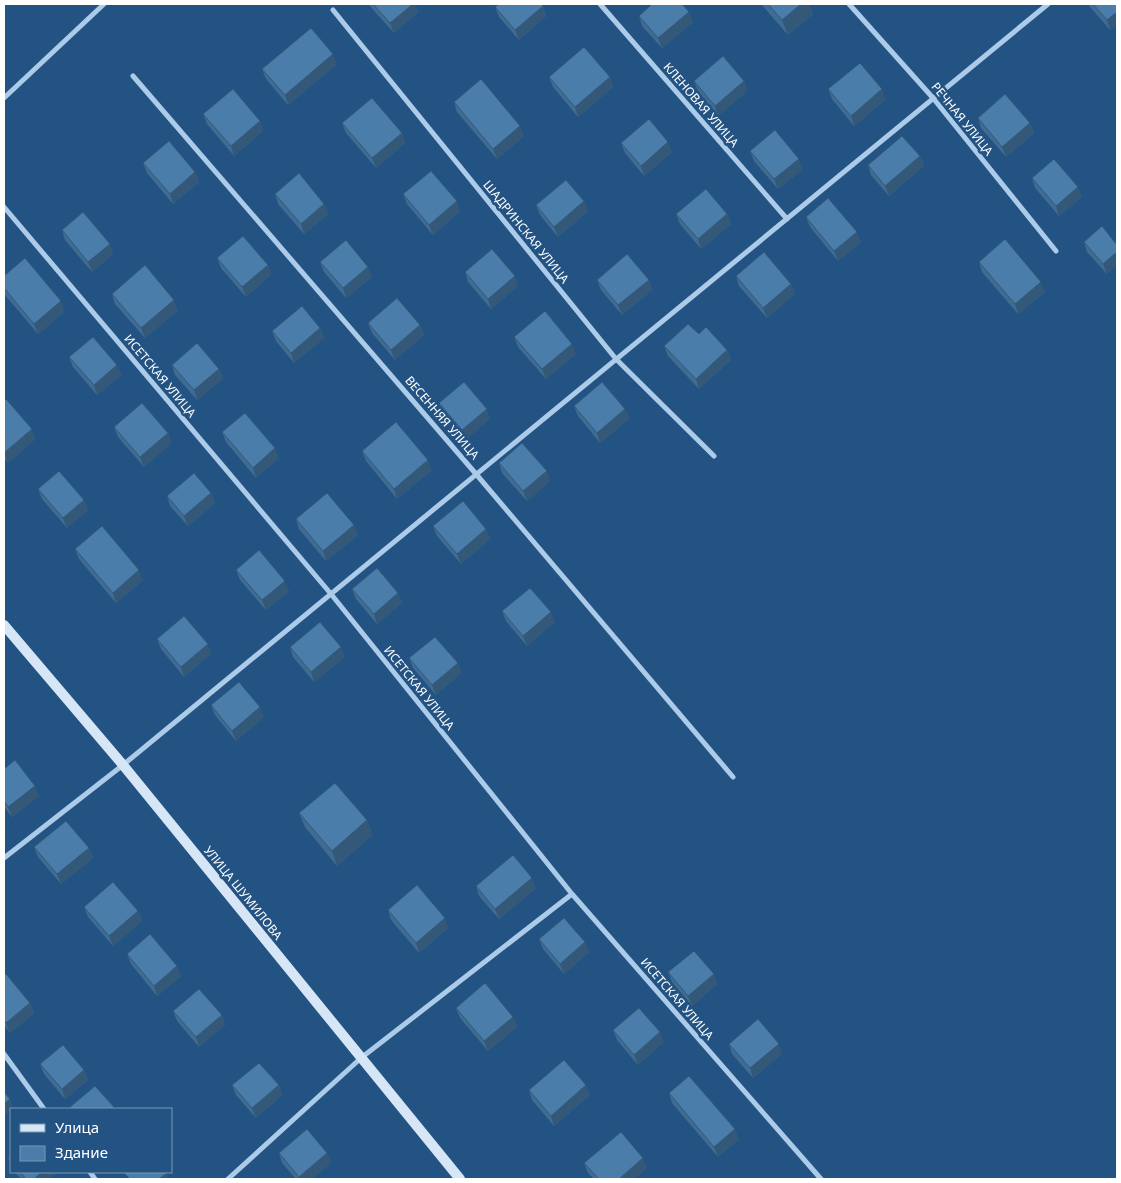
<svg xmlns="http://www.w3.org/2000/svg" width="1121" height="1183" font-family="'Noto Sans',sans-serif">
	<rect width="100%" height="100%" fill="#235383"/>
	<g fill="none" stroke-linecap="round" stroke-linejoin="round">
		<!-- street -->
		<path stroke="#abcbe8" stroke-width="5" d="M600,4L787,219
			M849,4L933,98L1056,251
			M333,10L616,359L714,456
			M133,76L476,474L733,777
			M4,98L104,4
			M4,207L331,594L572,894L821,1179
			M4,858L123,765L1048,4
			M4,1054L44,1109
			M90,1172L95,1179
			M228,1179L361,1058L572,894"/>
		<!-- secondary -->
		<path stroke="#d6e6f7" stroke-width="10" d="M4,625L123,765L460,1179"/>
	</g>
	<!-- wall -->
	<path fill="#406c93" d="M368,4H415L418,12L394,33Z
		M761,4H809L813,14L788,35Z
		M1089,4H1117V25L1110,30L1090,7Z
		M543,6L546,16L519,40L499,17L495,7Z
		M639,16L693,22L662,48L642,26Z
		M337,64L288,105L266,79L262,69Z
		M549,77H610L613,87L578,117L553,87Z
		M694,81H744L747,91L718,116L698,91Z
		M828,89L886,99L854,126L832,99Z
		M454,102L524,136L497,159L457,112Z
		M203,114L260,121L263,131L234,156L207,124Z
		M978,118L1030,123L1034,133L1006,157L981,128Z
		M342,123L402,133L405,143L376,168L346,133Z
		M621,143L672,152L644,176L625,153Z
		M750,151L803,169L778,189L754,161Z
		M920,156L924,166L889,196L871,175L868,165Z
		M143,163L195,172L199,182L173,204L147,173Z
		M1032,178L1082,197L1059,216L1035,188Z
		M275,194L324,204L328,214L304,234L278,204Z
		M403,194L460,211L433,235L407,204Z
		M584,201L588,211L558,237L540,215L536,205Z
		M676,214H727L731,224L701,249L680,224Z
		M806,217L861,242L838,261L810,227Z
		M1102,226L1107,274L1087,252L1084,242Z
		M62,230L113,254L92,272L65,240Z
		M217,258L268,265L271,275L246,297L221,268Z
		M320,262L372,277L346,298L324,272Z
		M979,262L1045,292L1018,314L982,272Z
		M465,272L518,286L491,309L468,282Z
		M4,276L65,311L38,334L4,294Z
		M736,276L791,284L795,294L767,318L739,286Z
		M597,280H649L652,290L622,315L601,290Z
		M112,294L178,310L145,338L115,304Z
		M368,323L420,325L424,335L395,360L372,333Z
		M320,328L324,338L294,363L276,341L272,331Z
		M699,334L727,350L731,360L699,389L668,356L664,346Z
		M514,337L576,354L546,379L518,347Z
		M69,357L117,365L121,375L97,395L73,367Z
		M172,365L219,369L223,379L197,400L175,375Z
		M4,401L35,439L8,463L4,458Z
		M439,403L490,419L465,440L442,413Z
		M574,406L625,409L629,419L600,443L578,416Z
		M114,427L168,433L171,443L144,467L118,437Z
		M222,432L279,458L256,478L226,442Z
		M362,451L432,470L397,499L366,461Z
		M499,463L550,481L527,501L502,473Z
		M38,489L84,500L88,510L67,528L42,499Z
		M211,493L215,503L188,526L170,506L167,496Z
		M296,519L358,535L326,561L299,529Z
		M433,526L486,529L490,539L461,564L437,536Z
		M75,549L143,580L116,603L79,559Z
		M236,570L289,591L266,610L240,580Z
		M352,589L398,593L402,603L377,624L356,599Z
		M502,611L555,622L527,646L506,621Z
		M157,639L211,654L184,677L161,649Z
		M290,647L345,657L314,682L293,657Z
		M409,658L458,663L461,673L436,695L413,668Z
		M211,705L264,717L236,741L215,715Z
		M4,769L39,796L12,817L4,807Z
		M299,813L367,820L372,835L337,866L305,827Z
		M34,847L89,848L93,858L61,884L38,857Z
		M476,886L536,888L499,919L479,896Z
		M84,907L138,911L142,921L113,946L88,917Z
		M388,910L448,928L419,953L391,920Z
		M539,939L589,952L564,974L543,949Z
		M127,954L181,976L157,996L131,964Z
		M668,972L714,974L717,984L692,1006L672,982Z
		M4,976L30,1003L34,1013L10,1033L4,1025Z
		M456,1008L513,1017L517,1027L488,1051L460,1018Z
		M173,1011L222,1015L225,1025L199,1047L177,1021Z
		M613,1030L664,1042L638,1065L617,1040Z
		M729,1044L782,1054L753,1078L732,1054Z
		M40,1064L84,1070L88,1080L65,1099L44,1074Z
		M232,1085H279L282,1095L256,1118L236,1095Z
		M529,1090L590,1095L554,1126L532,1100Z
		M669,1093L739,1139L718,1157L672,1103Z
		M279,1153H327L331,1163L311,1179H296L282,1163Z
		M584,1163L647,1168L634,1179H594L588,1173Z
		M15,1172H58L49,1179H21Z"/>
	<!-- shaded-wall -->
	<path fill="#345878" d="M413,4H415L418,12L394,33L390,23Z
		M801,4H809L813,14L788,35L782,20Z
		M543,6L546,16L519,40L515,30Z
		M689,12L693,22L662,48L658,38Z
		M1117,12V25L1110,30L1107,20Z
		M333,54L337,64L288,105L285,95Z
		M610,77L613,87L578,117L575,107Z
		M744,81L747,91L718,116L715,106Z
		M882,89L886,99L854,126L851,116Z
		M260,121L263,131L234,156L231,146Z
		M1030,123L1034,133L1006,157L1002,147Z
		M520,126L524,136L497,159L493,149Z
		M402,133L405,143L376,168L372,158Z
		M668,142L672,152L644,176L641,166Z
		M920,156L924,166L889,196L885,186Z
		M799,159L803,169L778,189L774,179Z
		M195,172L199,182L173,204L170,194Z
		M1078,187L1082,197L1059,216L1056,206Z
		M457,201L460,211L433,235L429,225Z
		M584,201L588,211L558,237L554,227Z
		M324,204L328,214L304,234L301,224Z
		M727,214L731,224L701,249L698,239Z
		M857,232L861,242L838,261L834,251Z
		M110,244L113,254L92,272L88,262Z
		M1117,252V265L1107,274L1103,264Z
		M268,265L271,275L246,297L242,287Z
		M368,267L372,277L346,298L343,288Z
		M515,276L518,286L491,309L488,299Z
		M649,280L652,290L622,315L618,305Z
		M1041,282L1045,292L1018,314L1015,304Z
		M791,284L795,294L767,318L763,308Z
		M174,300L178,310L145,338L141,328Z
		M61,301L65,311L38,334L34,324Z
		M420,325L424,335L395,360L391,350Z
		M320,328L324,338L294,363L291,353Z
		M572,344L576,354L546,379L542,369Z
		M727,350L731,360L699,389L696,379Z
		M117,365L121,375L97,395L94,385Z
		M219,369L223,379L197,400L194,390Z
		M487,409L490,419L465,440L462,430Z
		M625,409L629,419L600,443L597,433Z
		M32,429L35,439L8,463L4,453Z
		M168,433L171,443L144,467L140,457Z
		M275,448L279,458L256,478L253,468Z
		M428,460L432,470L397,499L394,489Z
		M547,471L550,481L527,501L523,491Z
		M211,493L215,503L188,526L184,516Z
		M84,500L88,510L67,528L63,518Z
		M354,525L358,535L326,561L323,551Z
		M486,529L490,539L461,564L457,554Z
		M139,570L143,580L116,603L113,593Z
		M285,581L289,591L266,610L262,600Z
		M398,593L402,603L377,624L374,614Z
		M551,612L555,622L527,646L523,636Z
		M208,644L211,654L184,677L181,667Z
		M341,647L345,657L314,682L311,672Z
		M458,663L461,673L436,695L432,685Z
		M260,707L264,717L236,741L232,731Z
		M35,786L39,796L12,817L8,807Z
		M367,820L372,835L337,866L332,851Z
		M89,848L93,858L61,884L57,874Z
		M532,878L536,888L499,919L495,909Z
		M138,911L142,921L113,946L109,936Z
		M445,918L448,928L419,953L416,943Z
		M585,942L589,952L564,974L560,964Z
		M177,966L181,976L157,996L154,986Z
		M714,974L717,984L692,1006L688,996Z
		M30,1003L34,1013L10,1033L6,1023Z
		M222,1015L225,1025L199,1047L196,1037Z
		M513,1017L517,1027L488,1051L484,1041Z
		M660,1032L664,1042L638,1065L634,1055Z
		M779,1044L782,1054L753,1078L750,1068Z
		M84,1070L88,1080L65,1099L62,1089Z
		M279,1085L282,1095L256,1118L252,1108Z
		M586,1085L590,1095L554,1126L551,1116Z
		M10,1099L13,1109H11V1111L4,1117V1104Z
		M735,1129L739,1139L718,1157L714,1147Z
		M327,1153L331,1163L311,1179H300L299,1177Z
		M643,1158L647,1168L634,1179H619Z
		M42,1172H58L49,1179H34Z
		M167,1173L169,1179H159Z"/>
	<!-- building -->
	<path fill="#4b7dab" stroke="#345878" d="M373,4H413L390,23Z
		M499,4H541L543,6L515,30L495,7Z
		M652,4H682L689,12L658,38L639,16Z
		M768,4H801L782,20Z
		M1093,4H1117V12L1107,20Z
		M311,28L333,54L285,95L262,69Z
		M584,47L610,77L575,107L549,77Z
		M723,56L744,81L715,106L694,81Z
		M860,63L882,89L851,116L828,89Z
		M481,79L520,126L493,149L454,102Z
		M233,89L260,121L231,146L203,114Z
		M1005,94L1030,123L1002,147L978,118Z
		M372,98L402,133L372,158L342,123Z
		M649,119L668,142L641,166L621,143Z
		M775,130L799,159L774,179L750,151Z
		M902,136L920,156L885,186L868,165Z
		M169,141L195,172L170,194L143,163Z
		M1054,159L1078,187L1056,206L1032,178Z
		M431,171L457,201L429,225L403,194Z
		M299,173L324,204L301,224L275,194Z
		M566,180L584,201L554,227L536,205Z
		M706,189L727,214L698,239L676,214Z
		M828,198L857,232L834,251L806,217Z
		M83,212L110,244L88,262L62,230Z
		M1102,226L1117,245V252L1103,264L1084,242Z
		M243,236L268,265L242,287L217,258Z
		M1005,239L1041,282L1015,304L979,262Z
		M346,240L368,267L343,288L320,262Z
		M492,249L515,276L488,299L465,272Z
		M764,252L791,284L763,308L736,276Z
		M627,254L649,280L618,305L597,280Z
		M25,258L61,301L34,324L4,288V276Z
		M145,265L174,300L141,328L112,294Z
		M397,298L420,325L391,350L368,323Z
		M302,306L320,328L291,353L272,331Z
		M545,311L572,344L542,369L514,337Z
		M688,324L699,334L706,327L727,350L696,379L664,346Z
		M93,337L117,365L94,385L69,357Z
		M197,343L219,369L194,390L172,365Z
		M464,382L487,409L462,430L439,403Z
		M602,382L625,409L597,433L574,406Z
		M6,399L32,429L4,453V401Z
		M142,403L168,433L140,457L114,427Z
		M245,413L275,448L253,468L222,432Z
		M396,422L428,460L394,489L362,451Z
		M522,443L547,471L523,491L499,463Z
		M59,471L84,500L63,518L38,489Z
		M194,473L211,493L184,516L167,496Z
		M327,493L354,525L323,551L296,519Z
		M463,501L486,529L457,554L433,526Z
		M102,526L139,570L113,593L75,549Z
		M259,550L285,581L262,600L236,570Z
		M377,568L398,593L374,614L352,589Z
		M530,588L551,612L523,636L502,611Z
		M184,616L208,644L181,667L157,639Z
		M320,622L341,647L311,672L290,647Z
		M435,637L458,663L432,685L409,658Z
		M239,682L260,707L232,731L211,705Z
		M15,760L35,786L8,807L4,801V769Z
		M335,783L367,820L332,851L299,813Z
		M66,821L89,848L57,874L34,847Z
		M513,855L532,878L495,909L476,886Z
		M113,882L138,911L109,936L84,907Z
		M417,885L445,918L416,943L388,910Z
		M564,918L585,942L560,964L539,939Z
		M150,934L177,966L154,986L127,954Z
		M694,951L714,974L688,996L668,972Z
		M6,974L30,1003L6,1023L4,1020V976Z
		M485,983L513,1017L484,1041L456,1008Z
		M199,989L222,1015L196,1037L173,1011Z
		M639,1008L660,1032L634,1055L613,1030Z
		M758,1019L779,1044L750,1068L729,1044Z
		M63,1045L84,1070L62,1089L40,1064Z
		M564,1060L586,1085L551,1116L529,1090Z
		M259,1063L279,1085L252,1108L232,1085Z
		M689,1076L735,1129L714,1147L669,1093Z
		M95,1086L114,1107L111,1109H73L70,1107Z
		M4,1092L10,1099L4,1104Z
		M307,1129L327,1153L299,1177L279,1153Z
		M621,1132L643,1158L619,1179H599L584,1163Z
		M11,1156V1162L8,1158Z
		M20,1172H42L34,1179H26Z
		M125,1172H166L167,1173L159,1179H130L124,1173Z"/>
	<g text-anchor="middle" stroke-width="5" stroke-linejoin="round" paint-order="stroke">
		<!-- street labels -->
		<g font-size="12" fill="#fff" stroke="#235383">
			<text transform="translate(701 105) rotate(49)" y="4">КЛЕНОВАЯ УЛИЦА</text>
			<text transform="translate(962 119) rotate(51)" y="4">РЕЧНАЯ УЛИЦА</text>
			<text transform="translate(526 232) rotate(51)" y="4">ШАДРИНСКАЯ УЛИЦА</text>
			<text transform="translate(160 376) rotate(50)" y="4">ИСЕТСКАЯ УЛИЦА</text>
			<text transform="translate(442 418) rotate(49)" y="4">ВЕСЕННЯЯ УЛИЦА</text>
			<text transform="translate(419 688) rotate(51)" y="4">ИСЕТСКАЯ УЛИЦА</text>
			<text transform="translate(243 893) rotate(51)" y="4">УЛИЦА ШУМИЛОВА</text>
			<text transform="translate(677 999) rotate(49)" y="4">ИСЕТСКАЯ УЛИЦА</text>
		</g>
	</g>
	<!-- border -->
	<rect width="1121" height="1183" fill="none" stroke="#ffffff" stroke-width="10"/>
	<!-- legend -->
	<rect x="10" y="1108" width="162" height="65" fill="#235383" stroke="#7b98b5"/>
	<rect x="20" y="1124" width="25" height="8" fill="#d6e6f7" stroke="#7b98b5"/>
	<text x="55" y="1133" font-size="15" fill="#ffffff">Улица</text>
	<rect x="20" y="1146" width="25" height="15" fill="#4b7dab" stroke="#7b98b5"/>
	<text x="55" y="1158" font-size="15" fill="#ffffff">Здание</text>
</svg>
